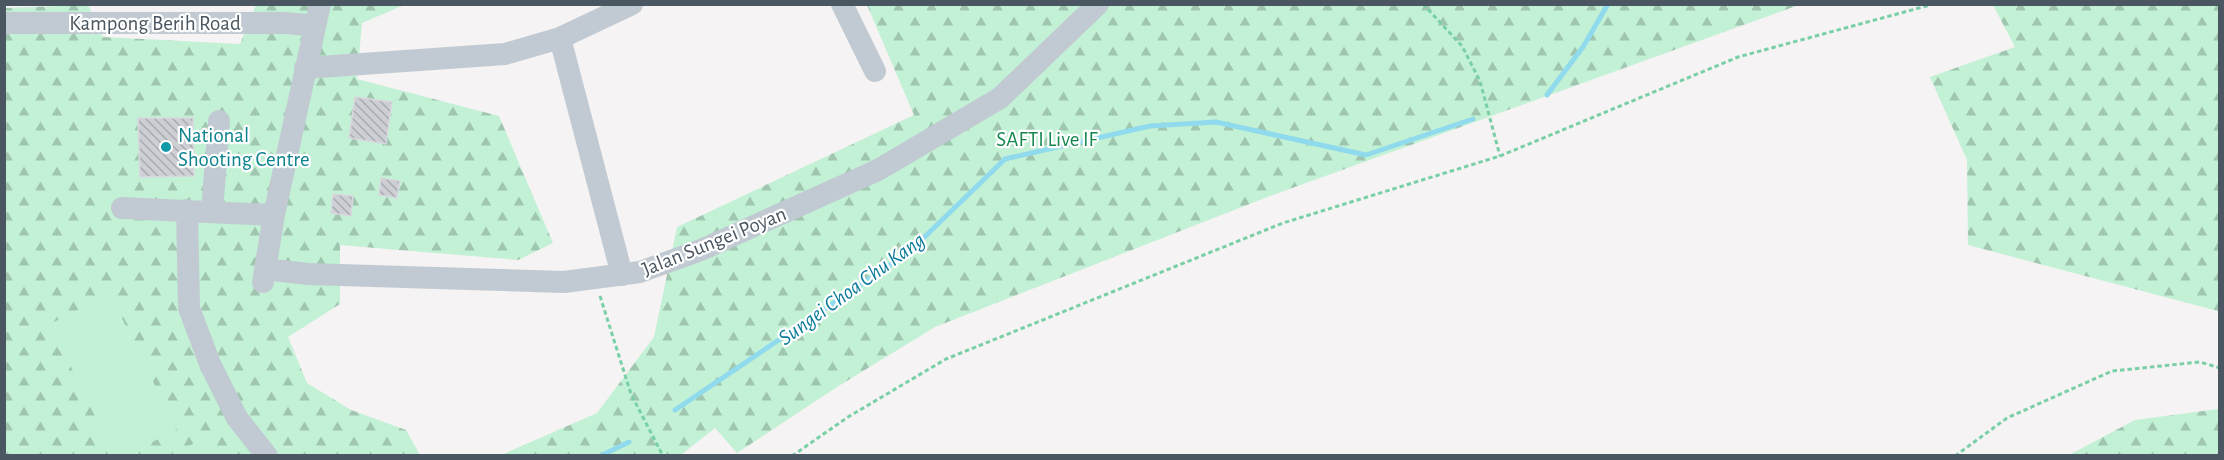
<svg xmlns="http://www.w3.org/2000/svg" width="2224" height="460" font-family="'Alegreya Sans',sans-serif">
	<defs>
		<pattern id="forest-firs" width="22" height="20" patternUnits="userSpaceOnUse" patternTransform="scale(1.5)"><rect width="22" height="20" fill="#c3f1d5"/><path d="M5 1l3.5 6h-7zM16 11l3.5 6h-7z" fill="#a0c6b0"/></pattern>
		<pattern id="building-back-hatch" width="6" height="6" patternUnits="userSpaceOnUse" patternTransform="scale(1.5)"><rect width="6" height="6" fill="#cdcfd5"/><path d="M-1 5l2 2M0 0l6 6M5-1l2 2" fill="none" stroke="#a8abb0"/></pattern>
	</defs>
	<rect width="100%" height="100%" fill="#f5f3f3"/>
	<!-- forest -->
	<path fill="url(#forest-firs)" d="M88,5L103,37L240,44L256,5H404L362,23L357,79L499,116L553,243L518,260L340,245V304L288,337L307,383L351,410L406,430L420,455H5L4,8Z
		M867,5H1799L1270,196L935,327L837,387L737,453L715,428L681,455L499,456L597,413L654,337L677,227L914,115Z
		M1993,5H2219V315L2218,311L1968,245L1967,160L1930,77L2015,47Z
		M2219,401V455H2069L2135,420L2218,409Z"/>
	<!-- park -->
	<path fill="#c3f1d5" d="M110,294L177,430L125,455H114L50,324Z
		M201,440L209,455H170Z"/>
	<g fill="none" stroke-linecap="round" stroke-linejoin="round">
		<!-- stream -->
		<path stroke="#90daee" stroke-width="5" d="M1547,95L1583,47L1608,4
			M675,410L909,252L1005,159L1150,126L1216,122L1366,155L1473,119
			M600,456L629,442"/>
	</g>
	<!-- building -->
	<path fill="url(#building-back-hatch)" stroke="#d7d9de" stroke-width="1.5" d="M355,97L392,102L386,144L349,138Z
		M138,118H193L194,176L140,177Z
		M381,178L400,181L397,198L379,195Z
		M333,194L353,196L351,216L331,213Z"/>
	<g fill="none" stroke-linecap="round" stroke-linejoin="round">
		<!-- path -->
		<path stroke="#7ad0a6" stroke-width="3" stroke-dasharray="4.5 3" stroke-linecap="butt" d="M1423,4L1462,46L1480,81L1500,156
			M600,296L631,394L663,456
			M792,456L848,417L946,359L1283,223L1500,156L1738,57L1934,4
			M1955,456L2007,418L2112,371L2200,362L2220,368"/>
		<!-- minor -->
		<path stroke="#c1cad2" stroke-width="22" d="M842,4L875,71
			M4,23H286L306,25
			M560,38L622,275
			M305,68L505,54L560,38L632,4
			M122,208L274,215
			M187,210L189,308L210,364L237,418L267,456
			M212,211L219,121
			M265,269L308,274L564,282L640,272L701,250L878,170L1000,98L1098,4
			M263,282L274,215L320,4"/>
	</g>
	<!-- markers -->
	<circle fill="#0f9aa8" stroke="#fff" stroke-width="2" cx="166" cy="147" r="6"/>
	<g text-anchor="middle" stroke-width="4.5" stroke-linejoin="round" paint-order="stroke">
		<!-- street labels -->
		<g font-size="21" fill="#4a5661" stroke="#fff">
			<text x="155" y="30">Kampong Berih Road</text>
			<text transform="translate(714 241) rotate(-22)" y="7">Jalan Sungei Poyan</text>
		</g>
		<!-- culture labels -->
		<g font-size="21" fill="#0d838f" stroke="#fff" text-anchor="start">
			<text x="178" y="142">National<tspan x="178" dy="24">Shooting Centre</tspan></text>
		</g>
		<!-- park labels -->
		<g font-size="21" fill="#17864f" stroke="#fff">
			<text x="1047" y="146">SAFTI Live IF</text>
		</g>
		<!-- water labels -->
		<g font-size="22" font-style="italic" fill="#0c7c9b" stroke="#fff">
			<text transform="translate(851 288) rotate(-36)" y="8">Sungei Choa Chu Kang</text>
		</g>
	</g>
	<!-- border -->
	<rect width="2224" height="460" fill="none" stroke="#4a5661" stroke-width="12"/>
</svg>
